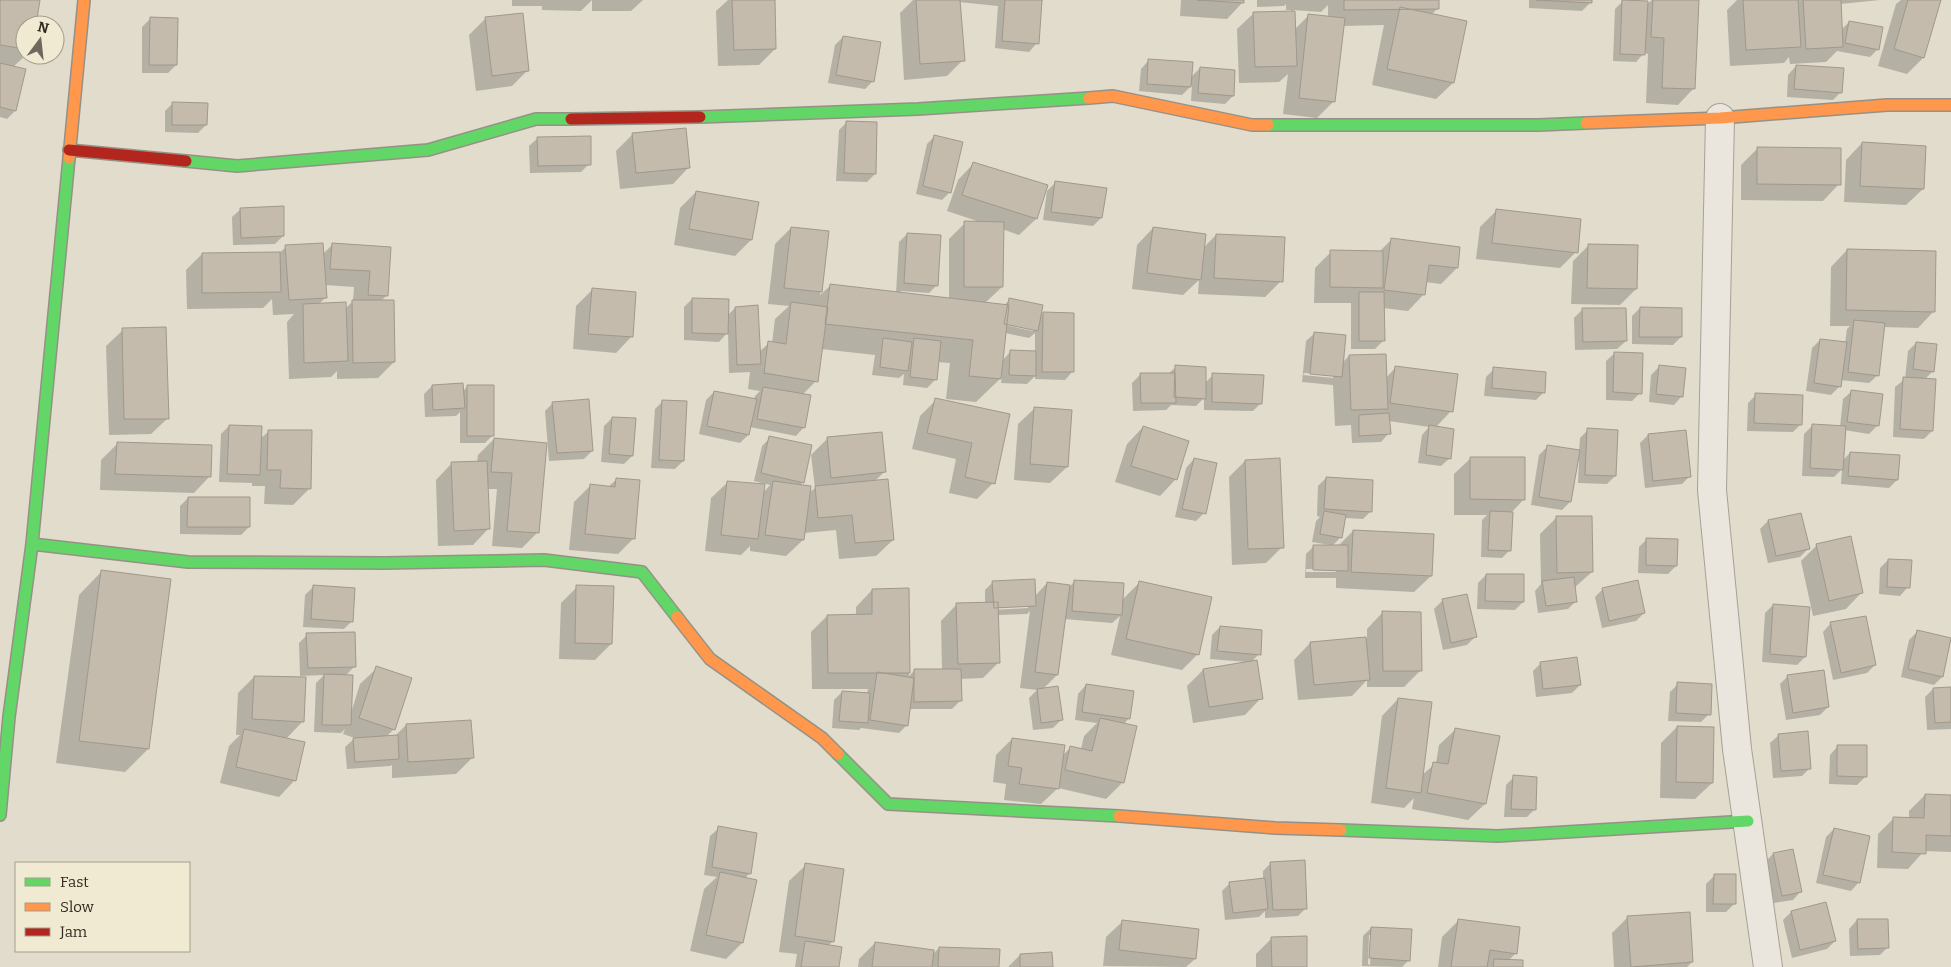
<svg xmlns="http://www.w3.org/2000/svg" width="1951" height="967" font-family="Bitter,serif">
	<rect width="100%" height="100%" fill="#e1dccc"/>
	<!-- shadow -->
	<path fill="#0003" fill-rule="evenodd" d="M0,0H38L35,25H25L26,55L13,67L15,111L7,119L0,117Z
		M512,0H592L581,11L542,10V6H512Z
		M592,0H643L631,11H592Z
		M728,0H774L775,49L759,65L718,66L716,11Z
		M913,0H1043L1041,3L1037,43L1029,52L995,48L998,6L959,2L963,60L947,76L904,80L900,13Z
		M1181,0H1243V2L1227,19L1180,16Z
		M1257,0H1438V8L1431,15L1453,83L1436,99L1372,85L1384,25L1343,26L1334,101L1317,118L1283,114L1288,74L1279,82L1239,83L1237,29L1254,13L1291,12V10H1286V4L1284,6L1257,7ZM1328,5V18L1308,16L1294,30L1293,10L1321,12Z
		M1529,0H1591L1590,3L1582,11L1529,8Z
		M1652,0H1687L1694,88L1678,105L1646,103L1648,54L1644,53L1636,62L1613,61L1615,9L1623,1L1646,5Z
		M1737,0H1880L1840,4L1841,30L1849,22L1878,49L1870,57L1837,51L1826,62L1790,64L1789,57L1784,63L1730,66L1727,10Z
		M1901,0H1939L1923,58L1907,74L1878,66L1896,4Z
		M150,19L176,65L168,73H142V27Z
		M485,19L528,70L512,86L476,91L469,35Z
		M843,37L873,81L865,89L828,83L835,45Z
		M1149,60L1191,77L1200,68L1233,96L1225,104L1191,101L1192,85L1182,95L1139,91L1141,69Z
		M1796,66L1841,92L1833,100L1787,97L1788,75Z
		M173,103L206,125L198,133L165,132V111Z
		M847,122L875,174L867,182L836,181L839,130Z
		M633,134L689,167L673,184L620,189L616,151Z
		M935,136L950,192L942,200L916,194L927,144Z
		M538,138L589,164L581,172L530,173L529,146Z
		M1862,143L1923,189L1906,205L1844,202L1846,160Z
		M1757,149L1839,184L1823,201L1741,200V165Z
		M974,163L1046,186L1036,219L1019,235L1002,229V287L985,303L1004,305L1010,300L1040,317L1043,313L1073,371L1065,380L1035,379V376L1027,384L1001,383L1002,377L976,402L946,399L950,363L937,362L936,379L927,388L903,385L904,374L899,378L872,375L875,355L821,349L816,381L802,395L804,427L796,436L750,427L748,435L740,443L699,434L706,400L714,392L754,400L755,396L760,391L748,389L750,372L729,373L728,332L719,342L684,340V307L692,299L727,316L735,308L759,352L769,343H772L775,319L789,306L768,304L775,244L791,228L828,233L820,295L830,286L896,293L899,242L907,234L937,285L929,293L901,291V294L949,299V239L965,223L980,222L947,211L958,180ZM1001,322L1033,329V331L1000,324ZM1005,333L1029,338L1035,333V352H1010L1002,361Z
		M1055,183L1101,218L1093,226L1043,220L1047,191Z
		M696,192L751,240L735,256L674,245L680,208Z
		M241,209L283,236L275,244L233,245L232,217Z
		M1496,211L1576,252L1560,268L1476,259L1480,227Z
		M1153,228L1203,248L1216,235L1281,281L1265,297L1198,294L1199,280L1183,295L1132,289L1137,245Z
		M1392,239L1457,268L1441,284L1425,282L1424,294L1408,311L1383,308V341L1375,349H1351V303H1314L1315,268L1331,252H1379Z
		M333,244L390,248L386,296L381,301L394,362L378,378L337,379V371L331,377L289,379L287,322L294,314L273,315L272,299L263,308L187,309L186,270L202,254L279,253L286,247L323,254ZM325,285L354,287L353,301L345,309L318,305L326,297Z
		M1589,245L1636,289L1620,305L1571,304L1573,261Z
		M1847,250L1934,311L1918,328L1883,327L1878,375L1869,383L1840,380L1839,387L1831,395L1806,391L1812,348L1820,340L1845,344L1847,329L1850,326H1830L1831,267Z
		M592,290L632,336L616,353L573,349L576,306Z
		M1640,308L1681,337L1673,345L1632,344V316Z
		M1582,310L1626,341L1617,349L1575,350L1574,318Z
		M123,330L168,418L151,434L109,435L106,346Z
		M1315,333L1342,363L1349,356L1386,378L1396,367L1451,411L1436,427L1450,458L1441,466L1418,463L1422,435L1429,427L1389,421V433L1381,442L1352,443L1351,425L1335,426L1333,385L1302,382L1306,341ZM1304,373L1333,375V378L1303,375Z
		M1916,343L1933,371L1924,380L1932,431L1924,439L1893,437L1895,387L1905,379L1908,351Z
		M1615,353L1640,393L1632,401L1606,400V361Z
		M1176,367L1205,383L1213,375L1261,403L1253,411L1204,410V398L1196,406L1171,405L1166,410L1133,411L1132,383L1141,374H1168Z
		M1659,367L1682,396L1674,405L1649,402L1651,375Z
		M1494,369L1544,392L1536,400L1484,396L1486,377Z
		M432,386L463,391L468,386L493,435L485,443H460V412L456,416L425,417L424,394Z
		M1852,391L1882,395L1877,426L1869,434L1844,430L1842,461L1850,453L1897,480L1889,488L1841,484L1842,469L1834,477L1802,476L1804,434L1812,426L1840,427L1843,399Z
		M1756,395L1801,424L1793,432L1747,431L1748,403Z
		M936,400L1008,415L993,483L977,499L949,493L956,459L912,449L920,416Z
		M663,401L683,461L675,469L651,468L655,409Z
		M553,403L592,451L584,459L549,461L545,411Z
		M1035,408L1067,467L1050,483L1014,480L1018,424Z
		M612,418L632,456L624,464L601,462L604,426Z
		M229,426L260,439L269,431L309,489L293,505L264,504L265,486H252V483L219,482L221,434Z
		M1143,427L1176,479L1160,496L1115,482L1127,444Z
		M1588,430L1615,476L1607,484L1578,483L1579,460H1577L1570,502L1562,510L1531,505L1539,455L1547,447L1579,452L1580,438Z
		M881,433L885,471L875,481L893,540L876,556L839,559L836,530L804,533L803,540L786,556L750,551V546L741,555L705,551L711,498L728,482L763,493L770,485L754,481L762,446L770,438L803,482L799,486L809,493L815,488L811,455L827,439Z
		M1648,435L1690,476L1682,484L1645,488L1640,443Z
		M494,439L546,444L538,532L522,548L492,546L497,489H487L489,528L473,545L438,546L436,480L452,463H477L478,455Z
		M117,444L210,476L194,493L100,490L101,460Z
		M1471,458L1524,499L1512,512L1510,550L1502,558L1481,557L1482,520L1487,515H1454V474Z
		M1194,459L1204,513L1196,521L1175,517L1186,468Z
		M1245,461L1282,547L1266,563L1232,565L1229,477Z
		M1326,478L1371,511L1363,519L1345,518L1341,537L1332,546H1338L1353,531L1431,576L1414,592L1336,588V578H1305L1306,554L1314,546H1330V545L1312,542L1316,521L1320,517L1317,516L1318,486ZM1306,569H1336V572H1306Z
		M617,479L634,538L618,554L569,550L574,502L590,486L608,487Z
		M188,498L249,527L241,535L180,534V506Z
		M1557,517L1592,572L1574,588L1576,601L1568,609L1538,613L1535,591L1541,584L1540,534Z
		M1768,521L1808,549L1800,557L1768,563L1760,529Z
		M1647,539L1676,566L1668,574L1638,573L1639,547Z
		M1817,545L1862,592L1846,609L1813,616L1801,561Z
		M1888,560L1908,587L1900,596L1879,594L1880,568Z
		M102,571L148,749L125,772L56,763L79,595Z
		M1486,575L1523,602L1515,610L1477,609L1478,583Z
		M1075,581L1122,600L1140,582L1198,654L1182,670L1111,655L1120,616L1112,623L1064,619L1057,675L1043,689L1061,720L1053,728L1033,730L1029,698L1037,690L1020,688L1030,611L1027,614L997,615L999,662L983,678L960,679V701L952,709H909L907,725L899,733L861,728L859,730L832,728L834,700L842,692L867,694L868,689H812L811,632L827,616H856V607L872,590H908L909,676L915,670H942L941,621L957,604H985V590L993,582L1035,596L1047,583L1070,586ZM1028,605V608L992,610V607Z
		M313,587L352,621L344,629L303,627L305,595Z
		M577,587L611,644L595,660L559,659L561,603Z
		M1603,589L1644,613L1636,621L1602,628L1595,597Z
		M1442,601L1475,637L1467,645L1443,650L1434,609Z
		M1773,605L1805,657L1797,665L1762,662L1765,613Z
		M1383,612L1421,670L1404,687H1367V680L1352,696L1298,700L1294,660L1310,643L1367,638V629Z
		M1831,623L1875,665L1867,673L1833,680L1823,632Z
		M1220,627L1259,654L1251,662L1261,698L1245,715L1193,723L1187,686L1203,670L1247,662L1210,659L1212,635Z
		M1917,632L1951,639L1942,677L1934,685L1901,677L1909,640Z
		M307,635L355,666L345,676L351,713L360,684L377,668L394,729L386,737L395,736L406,725L472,758L456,774L392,778V765L390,766L347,769L345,747L355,738L343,734L345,729L341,733L314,732L316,683L324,675L300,676L299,643Z
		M1541,663L1580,685L1572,693L1536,697L1533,671Z
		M1788,676L1828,707L1820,715L1786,720L1780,684Z
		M254,677L303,721L286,739L295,780L279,797L220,783L229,746L240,735H236L238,693Z
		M1678,684L1709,714L1701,722L1668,721L1670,692Z
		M1086,685L1129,718L1123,725L1135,727L1122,783L1106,799L1058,788L1041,804L1004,800L1006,784L993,782L996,755L1012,739L1062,756L1071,747L1081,749L1084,736L1097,723L1075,720L1078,694Z
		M1951,688V729L1927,730L1925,697L1933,689Z
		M1398,699L1422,775L1436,763L1439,745L1456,729L1485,804L1468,820L1412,809L1414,798L1404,808L1371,803L1382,716Z
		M1677,727L1712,783L1695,799L1660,798L1661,743Z
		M1779,735L1810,768L1802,776L1773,778L1770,743Z
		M1838,746L1865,777L1857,785L1829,784L1830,755Z
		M1514,777L1535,809L1527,817H1504L1506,785Z
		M1925,795L1951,796V852L1924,851L1908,869L1877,868L1878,834L1894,818L1909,819V811Z
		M719,828L750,873L744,879L756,881L742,943L726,959L690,951L704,889L717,877L704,875L710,836Z
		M1834,829L1859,882L1851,891L1816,883L1826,837Z
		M1792,850L1801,891L1793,900L1774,903L1765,862L1773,854Z
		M1271,863L1306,908L1298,916L1265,918V911L1259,917L1225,920L1222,891L1230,883L1263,880V871Z
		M806,865L833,941L828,946L838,967H795L797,954L779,952L789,881Z
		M1714,876L1735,903L1726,912H1706V884Z
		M1791,912L1835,941L1827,949L1792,958L1783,920Z
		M1628,917L1692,962L1687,967H1614L1612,933Z
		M1857,920L1888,947L1880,955L1850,956L1849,929Z
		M1123,921L1195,959L1186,967L1103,966L1106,937Z
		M1458,921L1516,953L1508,961L1522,967H1438L1442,937Z
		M1371,928L1409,960L1402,967L1362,966L1363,936ZM1369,935H1372L1370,965L1368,964Z
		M1272,938L1306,967H1256V954Z
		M875,943L932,955L939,948L998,967H858L859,959Z
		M1020,955L1052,967H1008Z"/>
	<!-- building -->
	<path fill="#c4bbad" stroke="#a0988c" d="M0,0H40L36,25H25V49L0,45Z
		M732,0H775L776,49L734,50Z
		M916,0H960L965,61L920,64Z
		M1005,0H1042L1039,44L1002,41Z
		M1197,0H1244V3Z
		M1344,0H1439V9L1344,10Z
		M1536,0H1592V3Z
		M1622,0L1648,1L1645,55L1620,54Z
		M1653,0H1699L1695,89L1662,88L1664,38L1651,37Z
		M1743,0H1798L1801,47L1746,50Z
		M1803,0H1841L1843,47L1806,49Z
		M1908,0H1941L1924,58L1894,49Z
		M1400,7L1467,21L1454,83L1387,69Z
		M1295,11L1297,66L1255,67L1253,12Z
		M523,13L529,71L492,76L485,17Z
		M1308,14L1345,18L1335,102L1299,98Z
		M150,17L178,18L177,65H149Z
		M1849,21L1883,27L1879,50L1845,43Z
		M843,36L881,42L874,82L836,75Z
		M1148,59L1193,62L1191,87L1147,84Z
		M0,63L26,69L16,111L0,107Z
		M1796,65L1844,68L1842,93L1794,89Z
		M1200,67L1235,70L1234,96L1198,93Z
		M172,102L208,103L207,125H172Z
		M846,121L877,122L876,174L844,173Z
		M686,128L690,168L636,173L632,133Z
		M934,135L963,142L951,193L923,186Z
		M591,136V165L538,166L537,137Z
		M1862,142L1926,146L1924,189L1860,186Z
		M1757,147L1841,148V185L1757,184Z
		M973,162L1048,185L1037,219L962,195Z
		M1055,181L1107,188L1102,218L1051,212Z
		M696,191L759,202L752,240L689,229Z
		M284,206V236L241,238L240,208Z
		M1496,209L1581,219L1578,253L1492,243Z
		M964,221L1004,222L1003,287H964Z
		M791,227L829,231L822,292L784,288Z
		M1153,227L1206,234L1201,280L1147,273Z
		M907,233L941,235L938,286L904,283Z
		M1216,234L1285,237L1283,282L1214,278Z
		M1391,238L1460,247L1458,268L1429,265L1425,295L1384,290Z
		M323,243L327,298L289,300L285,245Z
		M332,243L391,247L388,296L368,295L370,271L330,269Z
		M1588,244L1638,245L1637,289L1587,288Z
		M1847,249L1936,251L1935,312L1846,310Z
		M1330,250L1383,251V288L1330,287Z
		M280,252L281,292L202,293V253Z
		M830,284L1009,305L1001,379L969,376L973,340L825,324Z
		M592,288L636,292L633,337L588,334Z
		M1359,292H1384L1385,341H1359Z
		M692,298L729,299L728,334L692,333Z
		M1009,298L1043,305L1038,331L1004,324Z
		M352,300H394L395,362L353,363Z
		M346,302L348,361L304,363L303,304Z
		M791,302L828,307L818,382L764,373L768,341L786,344Z
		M758,305L761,364L737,365L735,307Z
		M1640,307L1682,308V337H1639Z
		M1582,308H1626L1627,341L1583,342Z
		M1043,312L1074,313V372H1042Z
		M1854,320L1885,323L1879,376L1848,372Z
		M166,327L169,419H124L122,328Z
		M1314,332L1346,335L1342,377L1310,374Z
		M883,338L912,342L908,371L880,367Z
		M914,338L941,341L937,380L910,377Z
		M1820,339L1847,342L1841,387L1814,383Z
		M1916,342L1937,344L1934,372L1913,369Z
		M1010,350L1036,351V376L1009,375Z
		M1614,352L1643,353L1642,394L1613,392Z
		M1386,354L1388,409L1351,410L1349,355Z
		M1175,365L1206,367V399L1174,397Z
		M1659,365L1686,368L1683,397L1656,394Z
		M1395,366L1458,374L1453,412L1390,403Z
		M1493,367L1546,372L1545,393L1492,388Z
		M1140,373H1175L1176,403H1141Z
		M1212,373L1264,375L1262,404L1212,402Z
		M1903,377L1936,379L1933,431L1900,429Z
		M463,383L465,408L433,410L432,385Z
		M467,385H494V436H467Z
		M763,387L811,395L805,428L757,419Z
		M1851,390L1883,394L1879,426L1847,422Z
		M714,391L757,399L749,435L707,426Z
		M1755,393L1803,395L1802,425L1754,423Z
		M935,398L1010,414L995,484L965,477L972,443L927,433Z
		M589,399L593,451L557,453L552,402Z
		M662,400L687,401L684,461L659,460Z
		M1034,407L1072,410L1068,467L1030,464Z
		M1389,413L1391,434L1359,436V415Z
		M612,417L636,418L633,456L609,454Z
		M1812,424L1846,426L1843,470L1810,468Z
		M229,425L262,426L260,475L227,474Z
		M1429,425L1454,429L1451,459L1426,455Z
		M1143,426L1189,441L1177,480L1131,466Z
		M1587,428L1618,430L1616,476L1585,475Z
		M268,430H312L311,489L280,488L281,470H267Z
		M1686,430L1691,477L1653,481L1648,434Z
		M882,432L886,472L831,478L827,437Z
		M769,436L812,445L804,483L761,473Z
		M494,438L547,443L539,533L507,531L512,473L491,472Z
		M117,442L212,445L211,477L115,474Z
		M1547,445L1580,450L1571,502L1539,497Z
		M1850,452L1900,455L1898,480L1848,476Z
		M1470,457H1525V500L1470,499Z
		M1194,458L1217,463L1206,514L1182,509Z
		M1280,458L1284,548L1248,549L1245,460Z
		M487,461L490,529L454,531L451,462Z
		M1326,477L1373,480L1372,512L1324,509Z
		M616,478L640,480L635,539L585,534L590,484L615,487Z
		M888,479L894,540L855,543L852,515L818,518L815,486Z
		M727,481L765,484L758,539L721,535Z
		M773,481L811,486L804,540L765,535Z
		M188,497H250V527H187Z
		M1324,511L1346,515L1342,538L1320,534Z
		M1490,511L1513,512L1511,551L1488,550Z
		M1801,513L1810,549L1776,556L1768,520Z
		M1556,516H1592L1593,572L1557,573Z
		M1353,530L1434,534L1432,576L1351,572Z
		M1851,536L1863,593L1829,601L1816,544Z
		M1646,538L1678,539L1677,566L1646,565Z
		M1313,545H1348V571L1313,570Z
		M1888,559L1912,560L1910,588L1887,587Z
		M101,570L171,579L149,749L79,741Z
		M1486,574H1524V602L1485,601Z
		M1574,577L1577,602L1546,606L1542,581Z
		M1035,579L1036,606L994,608L992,581Z
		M1074,580L1124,583L1122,615L1072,611Z
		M1638,580L1645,613L1609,621L1602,588Z
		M1139,581L1212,597L1199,655L1126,639Z
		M1047,582L1070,585L1058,675L1035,672Z
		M313,585L355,588L353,622L311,619Z
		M576,585L614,586L612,644L575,643Z
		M909,588L910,673H828L827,615L872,614V589Z
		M1467,594L1477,637L1451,643L1442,599Z
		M998,602L1000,663L958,664L956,603Z
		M1773,604L1810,607L1806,657L1770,654Z
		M1382,611L1421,612L1422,671H1383Z
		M1866,616L1876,665L1841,673L1830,622Z
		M1220,626L1262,630L1261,655L1217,651Z
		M1917,630L1951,638L1943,677L1908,669Z
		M355,632L356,667L308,668L306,633Z
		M1366,637L1370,680L1314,685L1310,642Z
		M1577,657L1581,685L1543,689L1540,662Z
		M1257,660L1263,699L1209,707L1203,669Z
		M376,666L412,678L395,730L359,718Z
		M914,669H961L962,701L914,702Z
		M1824,670L1829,707L1793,713L1787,675Z
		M877,672L914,678L908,726L870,720Z
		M324,674L353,675L351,725H322Z
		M254,676L306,677L304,722L252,719Z
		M1677,682L1712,684L1711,715L1676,713Z
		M1086,684L1134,691L1130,719L1082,712Z
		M1058,686L1063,720L1041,723L1037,689Z
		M1951,687V722L1935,723L1933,688Z
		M842,691L870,693L868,723L839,721Z
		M1398,698L1432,702L1421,793L1386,788Z
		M1100,718L1137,726L1124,783L1065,770L1070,746L1092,751Z
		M471,720L474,758L408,762L406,724Z
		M1677,726L1714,727L1713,783L1676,782Z
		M1455,728L1500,736L1486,804L1427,793L1433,762L1448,764Z
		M244,729L305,742L296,781L236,767Z
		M1808,731L1811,769L1781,771L1778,734Z
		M398,735L399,759L355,762L353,738Z
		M1012,738L1065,745L1059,789L1019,784L1022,768L1008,766Z
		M1837,745H1867V777L1837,776Z
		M1513,775L1537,777L1536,810L1511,809Z
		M1925,794L1951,795V836L1926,835V854L1892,852L1893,817L1924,818Z
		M718,826L757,833L751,874L712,867Z
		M1834,828L1870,836L1860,883L1823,875Z
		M1793,849L1802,892L1782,896L1773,853Z
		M1305,860L1307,909L1273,910L1270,862Z
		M805,863L844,869L834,942L795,936Z
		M720,872L757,880L743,943L706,935Z
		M1714,874H1736V904H1713Z
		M1265,878L1268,909L1233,913L1229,882Z
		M1826,902L1836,941L1800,950L1791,911Z
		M1690,912L1693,962L1631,967L1627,916Z
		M1458,919L1520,927L1517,954L1490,950L1487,967H1451Z
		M1857,919H1888L1889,948L1858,949Z
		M1122,920L1199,929L1196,959L1119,950Z
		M1371,927L1412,929L1410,961L1369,958Z
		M1307,936V967H1272L1271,937Z
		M805,941L842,947L839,967H801Z
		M875,942L934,950L932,967H872Z
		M939,947L1000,949L999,967H938Z
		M1052,952L1053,967H1020V954Z
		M1494,959L1523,960V967H1493Z"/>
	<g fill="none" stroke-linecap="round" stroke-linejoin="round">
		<!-- street casing -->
		<g stroke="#a6a195" stroke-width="30">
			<path id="street" d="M1720,118L1712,490L1737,749L1768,967"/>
		</g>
		<!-- fast casing -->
		<g stroke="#969186" stroke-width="14">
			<path id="fast" d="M700,117L918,109L1089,98
				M1268,125H1539L1586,123
				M186,161L237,166L428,150L536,119H571
				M32,544L188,562L385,563L544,560L642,572L677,617
				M838,754L888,804L1119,816
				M0,815L9,717L32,544L69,158
				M1341,830L1498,836L1748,821"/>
		</g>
		<!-- slow casing -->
		<g stroke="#969186" stroke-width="14">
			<path id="slow" d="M1089,98L1113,96L1252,125H1268
				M1586,123L1720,118L1887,105H1951
				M69,158L84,0
				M677,617L710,659L822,738L838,754
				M1119,816L1275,828L1341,830"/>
		</g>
		<!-- jam casing -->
		<g stroke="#969186" stroke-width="14">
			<path id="jam" d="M571,119L700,117
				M69,150L186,161"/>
		</g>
		<!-- street -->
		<use href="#street" stroke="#eae6dd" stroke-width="28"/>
		<!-- fast -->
		<use href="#fast" stroke="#63d668" stroke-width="11"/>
		<!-- slow -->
		<use href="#slow" stroke="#ff974d" stroke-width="11"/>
		<!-- jam -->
		<use href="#jam" stroke="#b3261e" stroke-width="11"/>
	</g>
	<!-- legend -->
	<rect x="15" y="862" width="175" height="90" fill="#f1ead3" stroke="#a59d8b"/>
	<rect x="25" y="878" width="25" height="8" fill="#63d668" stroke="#a59d8b"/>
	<text x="60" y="887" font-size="15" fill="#332a1f">Fast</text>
	<rect x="25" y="903" width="25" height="8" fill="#ff974d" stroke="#a59d8b"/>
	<text x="60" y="912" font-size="15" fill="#332a1f">Slow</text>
	<rect x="25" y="928" width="25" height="8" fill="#b3261e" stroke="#a59d8b"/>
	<text x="60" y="937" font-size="15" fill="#332a1f">Jam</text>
	<!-- north arrow -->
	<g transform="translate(40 40) rotate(15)"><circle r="24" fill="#f1ead3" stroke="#a59d8b"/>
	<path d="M0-4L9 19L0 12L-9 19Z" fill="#70685c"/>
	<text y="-8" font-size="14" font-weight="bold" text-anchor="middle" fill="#332a1f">N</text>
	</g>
</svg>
